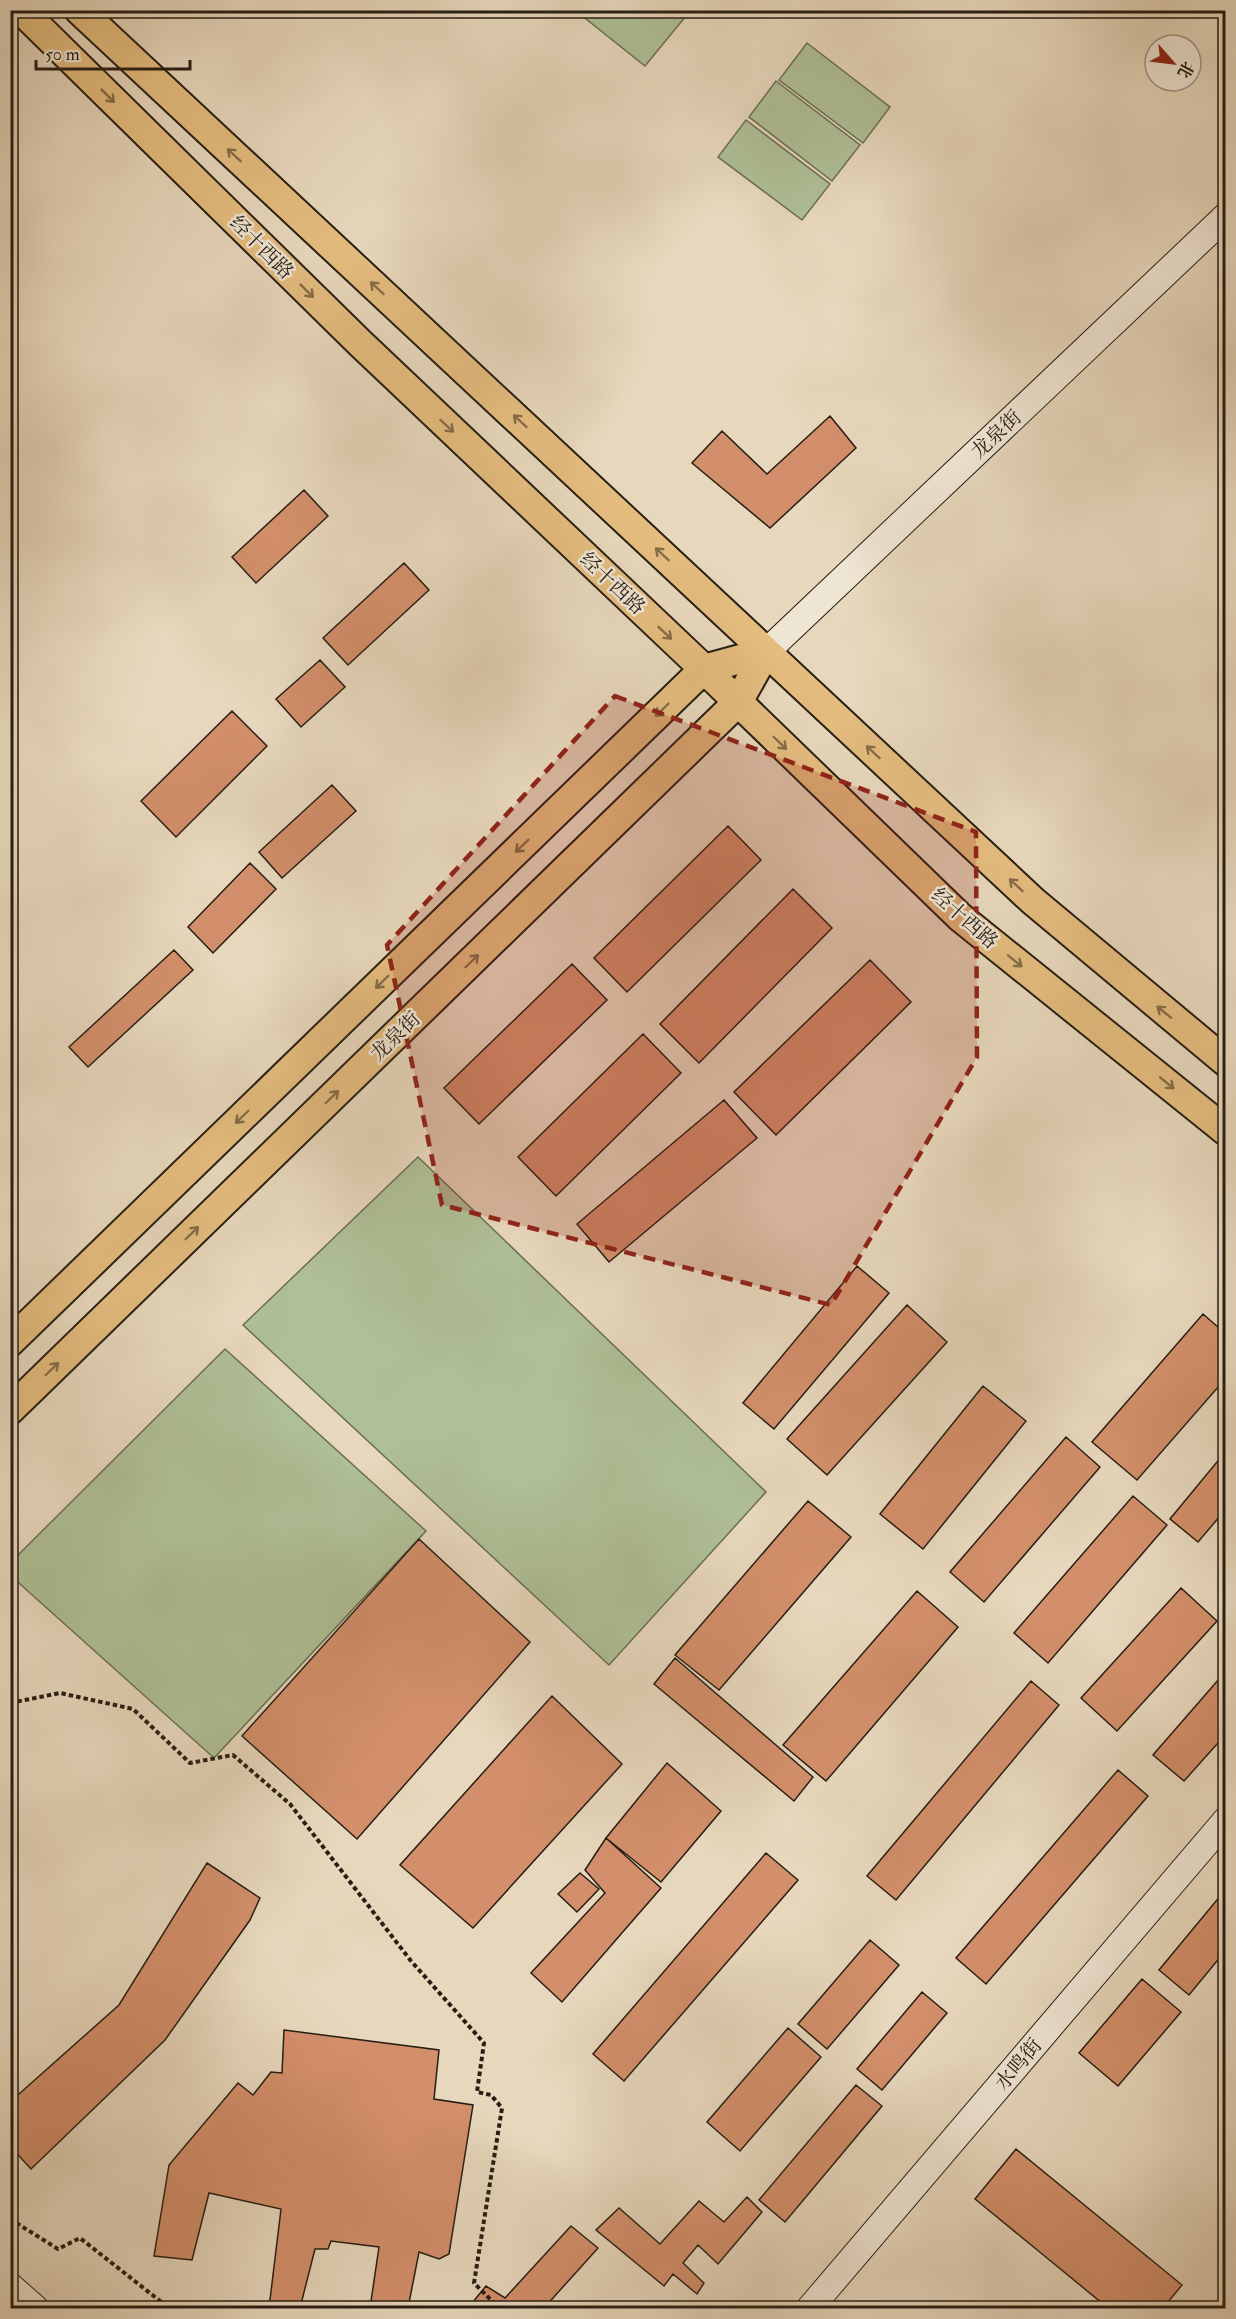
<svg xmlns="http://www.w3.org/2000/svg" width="1236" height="2319" font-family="'IM FELL Double Pica','Noto Serif SC',serif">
	<rect width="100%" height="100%" fill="#e7d7bc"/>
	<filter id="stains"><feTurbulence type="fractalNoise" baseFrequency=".00333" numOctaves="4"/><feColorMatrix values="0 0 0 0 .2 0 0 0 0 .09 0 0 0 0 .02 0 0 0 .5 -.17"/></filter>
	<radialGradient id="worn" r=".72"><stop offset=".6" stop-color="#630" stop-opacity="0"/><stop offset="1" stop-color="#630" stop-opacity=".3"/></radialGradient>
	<!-- pitch -->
	<path fill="#afbf96" stroke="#6a6e54" stroke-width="1.5" d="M576,11H690L645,66Z
		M807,43L890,107L863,143L779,80Z
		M776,81L860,145L832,181L749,117Z
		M746,120L830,184L802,220L718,157Z
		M418,1157L766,1492L609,1665L243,1325Z
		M225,1349L426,1531L214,1758L11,1576L10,1563Z"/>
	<!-- building -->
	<path fill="#d38f6b" stroke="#261e13" stroke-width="1.5" d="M830,416L856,448L770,528L692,463L722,431L767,474Z
		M304,490L328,516L256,583L232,557Z
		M404,563L429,590L348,665L323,638Z
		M10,636L17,641L10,648Z
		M320,660L345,687L301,727L276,699Z
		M232,711L267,746L176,837L141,801Z
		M332,785L356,811L282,878L259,852Z
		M728,826L761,860L627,992L594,958Z
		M250,863L276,889L213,953L188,927Z
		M793,889L832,928L699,1063L660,1024Z
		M174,950L193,970L88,1067L69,1047Z
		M870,960L911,1002L776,1135L734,1092Z
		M572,964L607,1000L479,1124L444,1088Z
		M643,1034L681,1073L556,1196L518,1157Z
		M724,1100L757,1138L609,1262L577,1224Z
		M857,1266L889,1293L774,1429L743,1403Z
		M907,1305L947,1342L827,1475L787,1439Z
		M1203,1314L1226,1334V1378L1137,1480L1092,1442Z
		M983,1386L1026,1421L923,1549L880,1514Z
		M1066,1437L1100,1467L984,1602L950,1572Z
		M1226,1451V1509L1198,1542L1170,1519Z
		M1133,1496L1167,1525L1048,1663L1014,1633Z
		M808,1501L851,1537L719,1690L675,1655Z
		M419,1539L530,1642L357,1839L242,1736Z
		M1181,1588L1217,1621L1117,1731L1081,1698Z
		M917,1591L958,1627L826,1781L783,1745Z
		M675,1658L813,1777L794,1801L654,1684Z
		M1226,1671V1734L1184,1781L1153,1755Z
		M1031,1681L1059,1705L896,1900L867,1876Z
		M552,1696L622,1764L473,1928L400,1865Z
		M667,1763L721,1811L661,1882L606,1838Z
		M1118,1770L1148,1796L986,1984L956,1958Z
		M606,1838L661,1888L562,2002L531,1973L605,1893L585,1870Z
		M766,1853L798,1880L624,2081L593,2054Z
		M207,1863L260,1898L250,1920L165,2040L31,2169L10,2146V2102L119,2005Z
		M580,1873L599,1889L577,1912L558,1894Z
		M1226,1889V1950L1189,1995L1159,1970Z
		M870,1940L899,1965L827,2049L798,2024Z
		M1142,1979L1181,2012L1118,2086L1079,2053Z
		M922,1992L947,2013L882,2090L857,2069Z
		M788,2028L821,2057L740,2151L707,2122Z
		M284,2030L439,2050L434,2099L473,2105L449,2254L439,2259L419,2252L408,2308H370L379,2247L331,2241L328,2249H315L300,2308H269L281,2209L209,2193L192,2260L154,2256L169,2165L238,2083L253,2095L271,2072L282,2073Z
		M856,2085L882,2106L785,2222L759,2200Z
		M1016,2149L1182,2285L1163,2308H1108L975,2199Z
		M747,2197L762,2212L718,2264L698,2245L683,2263L704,2283L697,2294L673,2274L664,2286L596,2230L619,2208L660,2244L699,2201L724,2222Z
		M571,2226L598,2248L544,2308H468L486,2286L505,2298Z"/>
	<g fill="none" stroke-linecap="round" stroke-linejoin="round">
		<!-- secondary casing -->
		<g stroke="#261e13" stroke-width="28">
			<path id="secondary" d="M766,652L1226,216
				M10,2286L35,2308
				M810,2308L1226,1820"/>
		</g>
		<!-- primary casing -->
		<g stroke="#261e13" stroke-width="32">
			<path id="primary" d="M21,10L360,343L704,669L960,917L1226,1131
				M79,10L1033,901L1226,1062
				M10,1342L704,669L766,652
				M10,1410L738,702L766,652"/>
		</g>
		<!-- path -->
		<path stroke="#261e13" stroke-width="4" stroke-dasharray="4.5 3" stroke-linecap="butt" d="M10,1703L60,1693L133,1709L190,1763L233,1755L290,1804L411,1961L484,2043L477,2092L491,2095L502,2108L474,2283L499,2308
			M10,2219L58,2249L80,2238L169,2308"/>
		<!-- secondary -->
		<use href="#secondary" stroke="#efe5d3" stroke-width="26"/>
		<!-- primary -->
		<use href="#primary" stroke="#e4bc7e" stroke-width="28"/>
	</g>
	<!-- one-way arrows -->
	<defs><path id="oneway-shaft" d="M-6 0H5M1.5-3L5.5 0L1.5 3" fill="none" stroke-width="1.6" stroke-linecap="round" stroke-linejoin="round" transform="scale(1.5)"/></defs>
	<g stroke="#856d48">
		<use href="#oneway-shaft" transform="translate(108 96) rotate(45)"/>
		<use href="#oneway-shaft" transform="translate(234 155) rotate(-137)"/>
		<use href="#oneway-shaft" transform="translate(377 288) rotate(-137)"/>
		<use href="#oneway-shaft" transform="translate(307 291) rotate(45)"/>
		<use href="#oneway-shaft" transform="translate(520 421) rotate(-137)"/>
		<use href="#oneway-shaft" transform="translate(447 426) rotate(43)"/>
		<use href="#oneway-shaft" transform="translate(662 554) rotate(-137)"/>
		<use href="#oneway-shaft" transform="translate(665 633) rotate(43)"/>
		<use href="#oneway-shaft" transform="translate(662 710) rotate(136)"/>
		<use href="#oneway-shaft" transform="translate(780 743) rotate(44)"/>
		<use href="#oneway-shaft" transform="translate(873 752) rotate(-137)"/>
		<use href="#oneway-shaft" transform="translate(522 846) rotate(136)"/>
		<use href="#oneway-shaft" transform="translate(1016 885) rotate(-137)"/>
		<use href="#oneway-shaft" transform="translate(472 961) rotate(-44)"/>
		<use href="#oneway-shaft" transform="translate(1015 961) rotate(39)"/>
		<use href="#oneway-shaft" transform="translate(382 982) rotate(136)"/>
		<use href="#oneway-shaft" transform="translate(1164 1012) rotate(-141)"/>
		<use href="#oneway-shaft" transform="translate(1167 1083) rotate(39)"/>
		<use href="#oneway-shaft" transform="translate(332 1097) rotate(-44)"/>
		<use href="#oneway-shaft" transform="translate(242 1117) rotate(136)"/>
		<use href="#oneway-shaft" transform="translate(192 1233) rotate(-44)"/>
		<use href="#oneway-shaft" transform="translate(52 1369) rotate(-44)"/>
	</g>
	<!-- marked area -->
	<path fill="#8f2418" fill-opacity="0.2" stroke="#8f2418" stroke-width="4.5" stroke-dasharray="12 8" stroke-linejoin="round" d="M615,696L976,832L977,1057L831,1305L442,1205L387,945Z"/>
	<g text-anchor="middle" stroke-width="5" stroke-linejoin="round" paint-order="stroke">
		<!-- street labels -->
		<g font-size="20" fill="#261e13" stroke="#efe5d3">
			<text transform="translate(262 247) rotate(45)" y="7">经十西路</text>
			<text transform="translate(996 434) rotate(-43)" y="7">龙泉街</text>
			<text transform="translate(613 583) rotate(43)" y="7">经十西路</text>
			<text transform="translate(965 918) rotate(41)" y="7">经十西路</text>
			<text transform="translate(395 1036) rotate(-44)" y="7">龙泉街</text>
			<text transform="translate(1018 2064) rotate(-50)" y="7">水鸣街</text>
		</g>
	</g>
	<!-- margin -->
	<rect width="1236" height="2319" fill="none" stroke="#e7d7bc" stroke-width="36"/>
	<rect x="12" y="12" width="1212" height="2295" fill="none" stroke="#261e13" stroke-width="3"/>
	<rect x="18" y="18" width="1200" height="2283" fill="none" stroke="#261e13" stroke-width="1.5"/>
	<!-- north arrow -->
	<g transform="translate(1173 63) rotate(118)"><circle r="28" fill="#efe5d3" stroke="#9f9586" stroke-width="1.5"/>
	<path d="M0-4.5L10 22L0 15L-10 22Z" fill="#8f2418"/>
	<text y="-9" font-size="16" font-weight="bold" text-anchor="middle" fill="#261e13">北</text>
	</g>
	<!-- scale -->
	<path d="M36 60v9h154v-9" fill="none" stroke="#261e13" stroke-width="3"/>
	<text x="45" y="60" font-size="18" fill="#261e13" stroke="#efe5d3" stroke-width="4.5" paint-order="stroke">50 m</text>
	<rect width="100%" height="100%" filter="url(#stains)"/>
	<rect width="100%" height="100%" fill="url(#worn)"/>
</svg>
